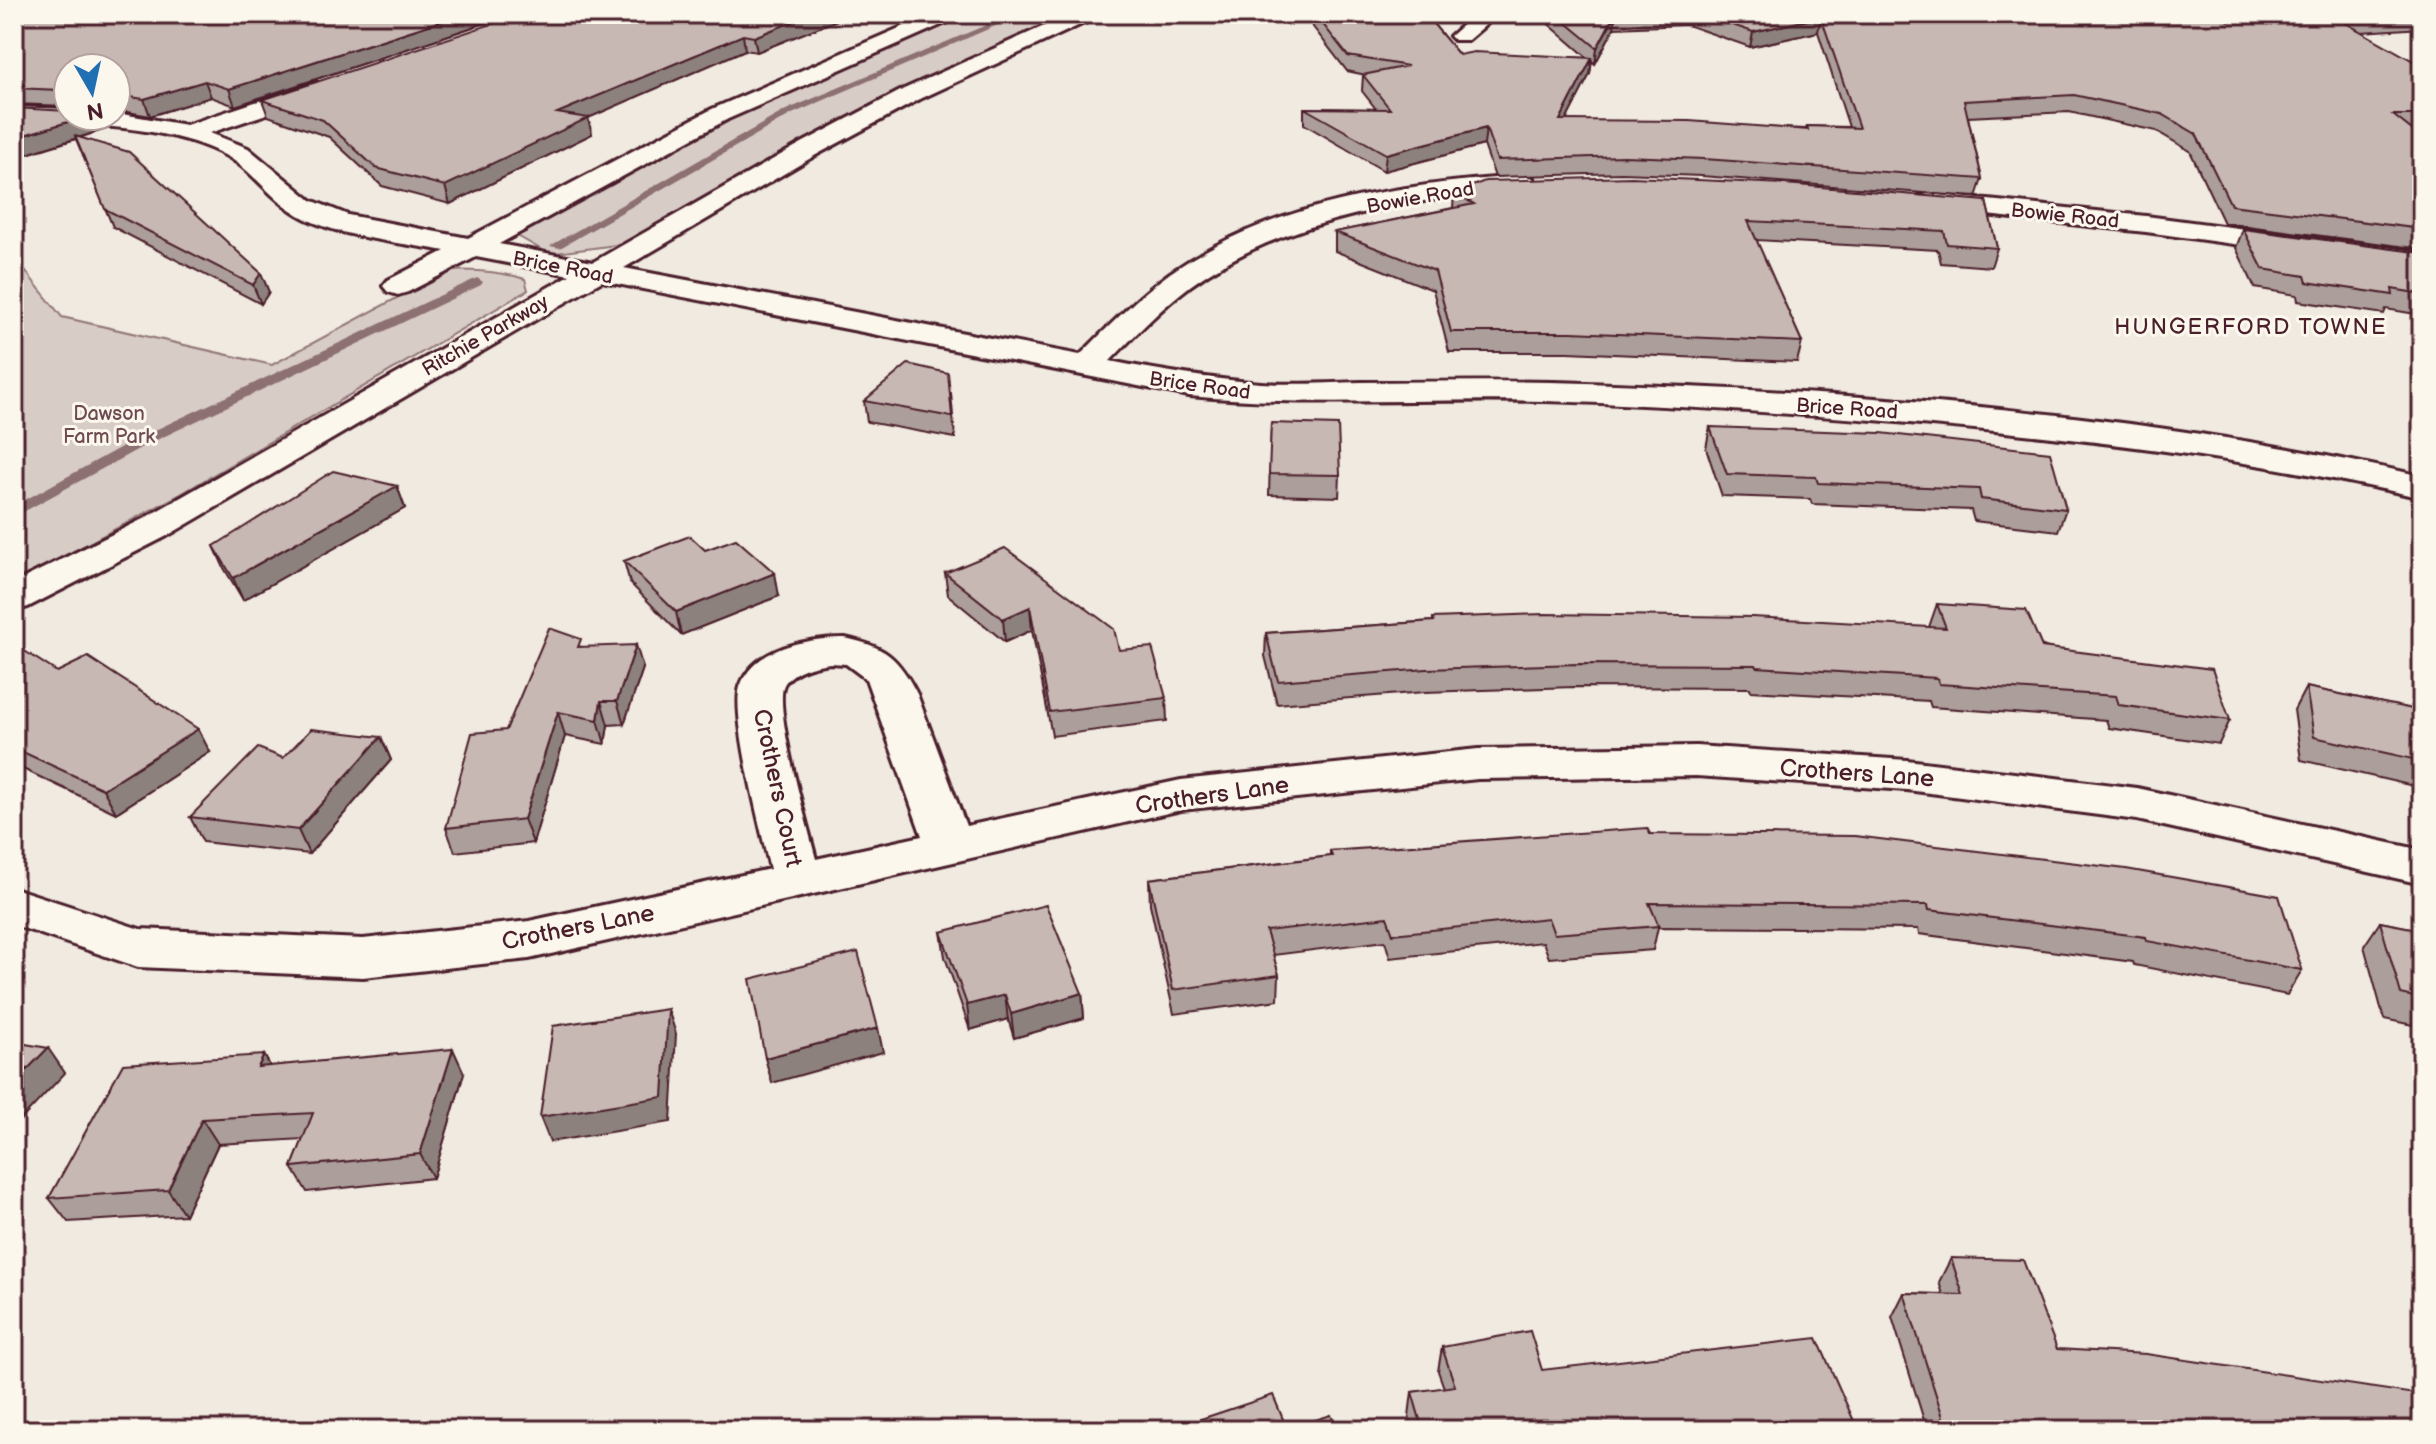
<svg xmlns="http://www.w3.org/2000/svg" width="2436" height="1444" font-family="'Balsamiq Sans',sans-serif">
	<rect width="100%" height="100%" fill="#f0eae0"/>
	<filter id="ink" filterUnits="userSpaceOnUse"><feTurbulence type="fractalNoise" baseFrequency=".0125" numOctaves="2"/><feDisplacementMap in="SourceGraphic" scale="16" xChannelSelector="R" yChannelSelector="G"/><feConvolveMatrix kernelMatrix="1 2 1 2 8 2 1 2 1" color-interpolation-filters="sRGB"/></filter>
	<g filter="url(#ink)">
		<!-- green -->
		<path fill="#d8ccc6" stroke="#917678" stroke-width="2" d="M967,14H1079L790,151L623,244L549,254L514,234L680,140Z
			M14,257L62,317L272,365L447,271C475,269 498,271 525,279L528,290L179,495L14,583Z"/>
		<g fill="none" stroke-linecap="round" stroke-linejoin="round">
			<!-- stream -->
			<path fill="#8c6f72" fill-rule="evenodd" d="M1012,14H1023L792,114L560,248L550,246L786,110Z
				M477,278L483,282L481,285L142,447L14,517V506L132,441Z"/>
			<!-- minor casing -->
			<g stroke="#4a1f2b" stroke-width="6">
				<path id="minor" d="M932,14H960L957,18L728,119L499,244L593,262L798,145L904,89L1071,14H1098L1095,18L920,99L816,155L624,268L1080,355C1109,326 1137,297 1170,273C1270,203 1405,183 1524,176L1533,178L1537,184L1533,190C1500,198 1464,195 1430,200C1347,213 1260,235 1190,286C1161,308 1136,334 1110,361C1161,371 1210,379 1261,383C1294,385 1328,383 1361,382C1436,382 1511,380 1586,383C1862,392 2152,414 2422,476V498C2242,456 2057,435 1873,420C1764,412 1654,404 1544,401C1425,398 1307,407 1189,396L602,281L167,536L28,607L14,611V583L141,520L570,275L476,257L408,292L398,295L388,292L383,286L388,280L445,251C399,242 329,237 291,210C269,196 253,172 230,158C175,125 78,124 14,121V107L68,109V116H116V113L186,125L313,83H329L332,88L329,93L210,133L248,148L311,200L348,215L468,238L712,109Z
					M1459,14H1481L1488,23L1468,40H1454L1450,36L1466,22Z
					M1928,194L2146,216L2422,252V270L2146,232L1919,208L1915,202L1919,196Z
					M845,638C886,647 898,657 917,694L966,826L1181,780L1478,749L1696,746L1907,760L2137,788L2422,850V884L2137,820L1907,790L1696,776L1478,779L1181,810L529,959L363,977L138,967L14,925V888L140,929L363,939L529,921L770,869C762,833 731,716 740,687C753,647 809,638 845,638ZM830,663L846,664L866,679L922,836L816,859C809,830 771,702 785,683C795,669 815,665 830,663Z"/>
			</g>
			<!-- minor -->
			<use href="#minor" fill="#fbf7ec" fill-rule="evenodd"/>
		</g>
		<!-- wall -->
		<path fill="#ac9e9a" stroke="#4a1f2b" stroke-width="2" fill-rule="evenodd" d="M14,14H512L235,106L211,97L150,116L116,110V68H68V106L14,104Z
			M1303,14H1425L1459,55L1588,58L1537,14H2217L2229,21L2230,20L2221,14H2422V28L2361,32L2422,66V132H2415L2422,138V249L2224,223L2190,151L2156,131L2069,112L1968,117L1982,179L1976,197L1701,176L1622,173L1495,177L1484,145L1384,171L1304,124V108L1376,109L1362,91L1363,75H1366L1347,71ZM1687,25L1750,47L1818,32L1849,127L1807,126L1806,129L1566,120L1590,74L1592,61L1595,64L1614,28Z
			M842,18L757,52L745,50L588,118L592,134L450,204L382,186L329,137L268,116L262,100Z
			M68,116H101L106,129L79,138L269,292L261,304L113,227L76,139L14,158Z
			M1454,193L1986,201L1997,248L1991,267L1941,263L1938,250L1756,240L1802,342L1797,362L1568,352H1449L1433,290L1335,251V232L1453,208Z
			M2243,229L2422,253V315L2386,309L2384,314L2298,301L2297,295L2255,288L2236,248Z
			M951,393L955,438L867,422L864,401Z
			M1271,423L1340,475L1339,497L1269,495Z
			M1710,427L2066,509L2058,531L1974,521L1971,510L1812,504L1810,499L1722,496L1706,448Z
			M397,486L405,508L243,600L224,568L214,546Z
			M705,550L779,596L681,635L630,583L624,561Z
			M945,573L1119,650L1166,698L1167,721L1052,736L1032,630L1005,642L948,595Z
			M1937,604L2230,720L2219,744L2109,728L2106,720L1931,707L1929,701L1751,691L1750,688L1574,687L1425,692L1277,704L1265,656L1266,633L1433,621V618L1929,627Z
			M583,647L643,668L624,724L608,725L605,744L565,736L533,843L455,852L446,828L506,730Z
			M14,654L57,672L210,752L116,813L25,770L14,763Z
			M2306,687L2422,711V788L2301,760L2294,710Z
			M381,737L391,760L309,854L203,842L190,817L283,758Z
			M1650,834L2302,970L2287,995L2134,965L2133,962L1919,934L1918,929L1658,927L1653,950L1549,958L1543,942L1390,958L1385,941L1273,955L1279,975L1278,1000L1174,1014L1150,904L1149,879L1330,856V851Z
			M2380,922L2422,930V1027L2384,1019L2364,946Z
			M941,932L1082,993L1084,1018L1014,1038L1008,1019L970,1030L945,957Z
			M264,1055L270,1066L464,1073L433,1178L307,1192L292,1167L303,1139L218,1144L185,1215L68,1222L49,1198Z
			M1951,1258L2057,1349L2422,1430H1927L1892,1317L1904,1293L1943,1294L1939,1282Z
			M1442,1347L1542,1370L1858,1430H1413L1409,1416L1412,1392L1444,1388L1438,1371Z"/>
		<!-- shaded-wall -->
		<path fill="#8c817d" stroke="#4a1f2b" stroke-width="2" d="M463,14H512L235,106L229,89Z
			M812,14H841L842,18L757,52L754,37Z
			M1616,14L1614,28L1595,64L1597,48Z
			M1821,17L1818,32L1750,47L1753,32Z
			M743,35L745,50L588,118L592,134L450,204L445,186L557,113Z
			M1592,58L1590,74L1558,136L1560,120Z
			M205,81L211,97L150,116L144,99Z
			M88,116H101L106,129L14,158V138Z
			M1486,128L1484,145L1384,171L1386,154Z
			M261,273L269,292L261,304L253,285Z
			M397,486L405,508L243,600L233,578Z
			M775,573L779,596L681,635L676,612Z
			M1030,607L1032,630L1005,642L1003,619Z
			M636,645L643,668L624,724L617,701Z
			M601,701L608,725L605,744L598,720Z
			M558,712L565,736L533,843L524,819Z
			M198,729L210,752L116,813L103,789Z
			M381,737L391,760L309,854L298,830Z
			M1082,993L1084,1018L1014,1038L1011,1014Z
			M1005,995L1008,1019L970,1030L967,1005Z
			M668,1009L676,1034L671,1122L550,1142L540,1117Z
			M878,1028L883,1052L772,1083L765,1058Z
			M48,1048L65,1073L14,1127V1083Z
			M453,1049L464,1073L433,1178L420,1154Z
			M264,1055L278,1080L258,1067Z
			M202,1119L218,1144L185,1215L168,1190Z"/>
		<!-- building -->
		<path fill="#c8b8b3" stroke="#4a1f2b" stroke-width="2" d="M14,14H463L229,89L205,81L144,99L116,95V68H68V97H64L61,90L14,88Z
			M522,14H812L754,37L743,35L557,113L588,118L445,186L376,168L323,120L262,100Z
			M1315,14H1425L1459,55L1474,52L1592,58L1560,120L1689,121L1808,130L1807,126L1859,128L1821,17L1753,32L1700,14H2217L2229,21L2242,14H2415L2337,18L2422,66V115H2393L2422,138V229L2231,205L2196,134L2162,114L2074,95L1964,101L1982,179L1704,159L1624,156L1497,160L1486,128L1386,154L1304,108L1390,109L1363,75L1408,66L1348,56Z
			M1556,14H1615L1597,48Z
			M14,108L68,111V116H88L14,138Z
			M75,136L129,152L261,273L253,285L105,209Z
			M1632,177L1785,184L1986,201L1997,248L1947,244L1944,231L1748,221L1802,342L1571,332H1451L1435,271L1335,232L1474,204L1454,193L1485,181Z
			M2243,229L2422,253V294L2392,289L2393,295L2307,282L2305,276L2263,269Z
			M908,364L948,373L952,417L864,401Z
			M1271,423L1338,425L1340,475L1269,474Z
			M1710,427L1881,433L2050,452L2066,509L1981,499L1979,489L1818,483L1816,477L1727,474Z
			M333,471L397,486L233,578L214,546Z
			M690,536L705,550L736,539L775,573L676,612L624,561Z
			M1005,548L1114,629L1119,650L1152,647L1166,698L1050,712L1030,607L1003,619L945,573Z
			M1937,604L2026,610L2042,647L2212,669L2230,720L2119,705L2116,696L1939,684L1937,678L1757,667L1756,665L1578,664L1427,669L1278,681L1266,633L1434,621L1433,618L1544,614L1752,617L1946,628Z
			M549,628L581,639L578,647L636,645L617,701H601L598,720L558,712L524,819L446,828L472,733L506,730Z
			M23,650L57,672L88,657L198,729L103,789L14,748V654Z
			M2306,687L2422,711V761L2314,737Z
			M311,729L381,737L298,830L190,817L258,748L283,758Z
			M1647,828L1650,834L1855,836L2126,869L2279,896L2302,970L2147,941L2146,937L1929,910L1928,905L1649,903L1659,926L1554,934L1548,918L1393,934L1387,917L1266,931L1279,975L1173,990L1149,879L1332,856L1330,851Z
			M1046,905L1082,993L1011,1014L1005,995L967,1005L941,932Z
			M2380,922L2422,930V999L2401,994Z
			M858,952L878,1028L765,1058L750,979Z
			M668,1009L663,1097L540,1117L553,1026Z
			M14,1042L48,1048L14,1083Z
			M453,1049L420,1154L292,1167L313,1113L202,1119L168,1190L49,1198L123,1064L264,1055L258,1067Z
			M1951,1258L2023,1260L2057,1349L2146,1354L2422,1395V1430H1947L1904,1293L1963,1295Z
			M1530,1331L1542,1370L1817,1338L1858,1430H1423L1412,1392L1455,1386L1442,1347Z
			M1273,1395L1287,1429L1331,1415L1337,1430H1188L1186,1424Z"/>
	</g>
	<g text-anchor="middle" stroke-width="6" stroke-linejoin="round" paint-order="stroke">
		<!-- far-street labels -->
		<g font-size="20" fill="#4a1f2b" stroke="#fbf7ec">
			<text transform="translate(1420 197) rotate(-10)" y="7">Bowie Road</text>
			<text transform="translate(2065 215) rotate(6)" y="7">Bowie Road</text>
			<text transform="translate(563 267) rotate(11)" y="7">Brice Road</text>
			<text transform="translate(485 335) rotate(-30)" y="7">Ritchie Parkway</text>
			<text transform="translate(1200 385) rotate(8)" y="7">Brice Road</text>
			<text transform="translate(1847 408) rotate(4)" y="7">Brice Road</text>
		</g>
		<!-- far-park labels -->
		<g font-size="20" fill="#6e4a52" stroke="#fbf7ec">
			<text x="109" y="420">Dawson<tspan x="109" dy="23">Farm Park</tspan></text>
		</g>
		<!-- far-neighbourhood labels -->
		<g font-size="22" letter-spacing="2" fill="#4a1f2b" stroke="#fbf7ec">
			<text x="2251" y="334">HUNGERFORD TOWNE</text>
		</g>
		<!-- street labels -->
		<g font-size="24" fill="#4a1f2b" stroke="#fbf7ec">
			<text transform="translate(1857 773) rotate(4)" y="8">Crothers Lane</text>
			<text transform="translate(778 788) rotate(78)" y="8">Crothers Court</text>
			<text transform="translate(1212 795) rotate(-8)" y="8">Crothers Lane</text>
			<text transform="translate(578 927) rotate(-11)" y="8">Crothers Lane</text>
		</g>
	</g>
	<!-- margin -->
	<rect width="2436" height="1444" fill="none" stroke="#fbf7ec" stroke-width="48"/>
	<rect x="24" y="24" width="2388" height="1396" fill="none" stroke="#4a1f2b" stroke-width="3" filter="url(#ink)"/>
	<!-- north arrow -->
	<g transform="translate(92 92) rotate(171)"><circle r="38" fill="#fbf7ec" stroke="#b4a19f" stroke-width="2"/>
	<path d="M0-6L14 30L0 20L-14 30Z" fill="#1f6fb2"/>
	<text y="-12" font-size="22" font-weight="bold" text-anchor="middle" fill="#4a1f2b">N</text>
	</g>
</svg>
